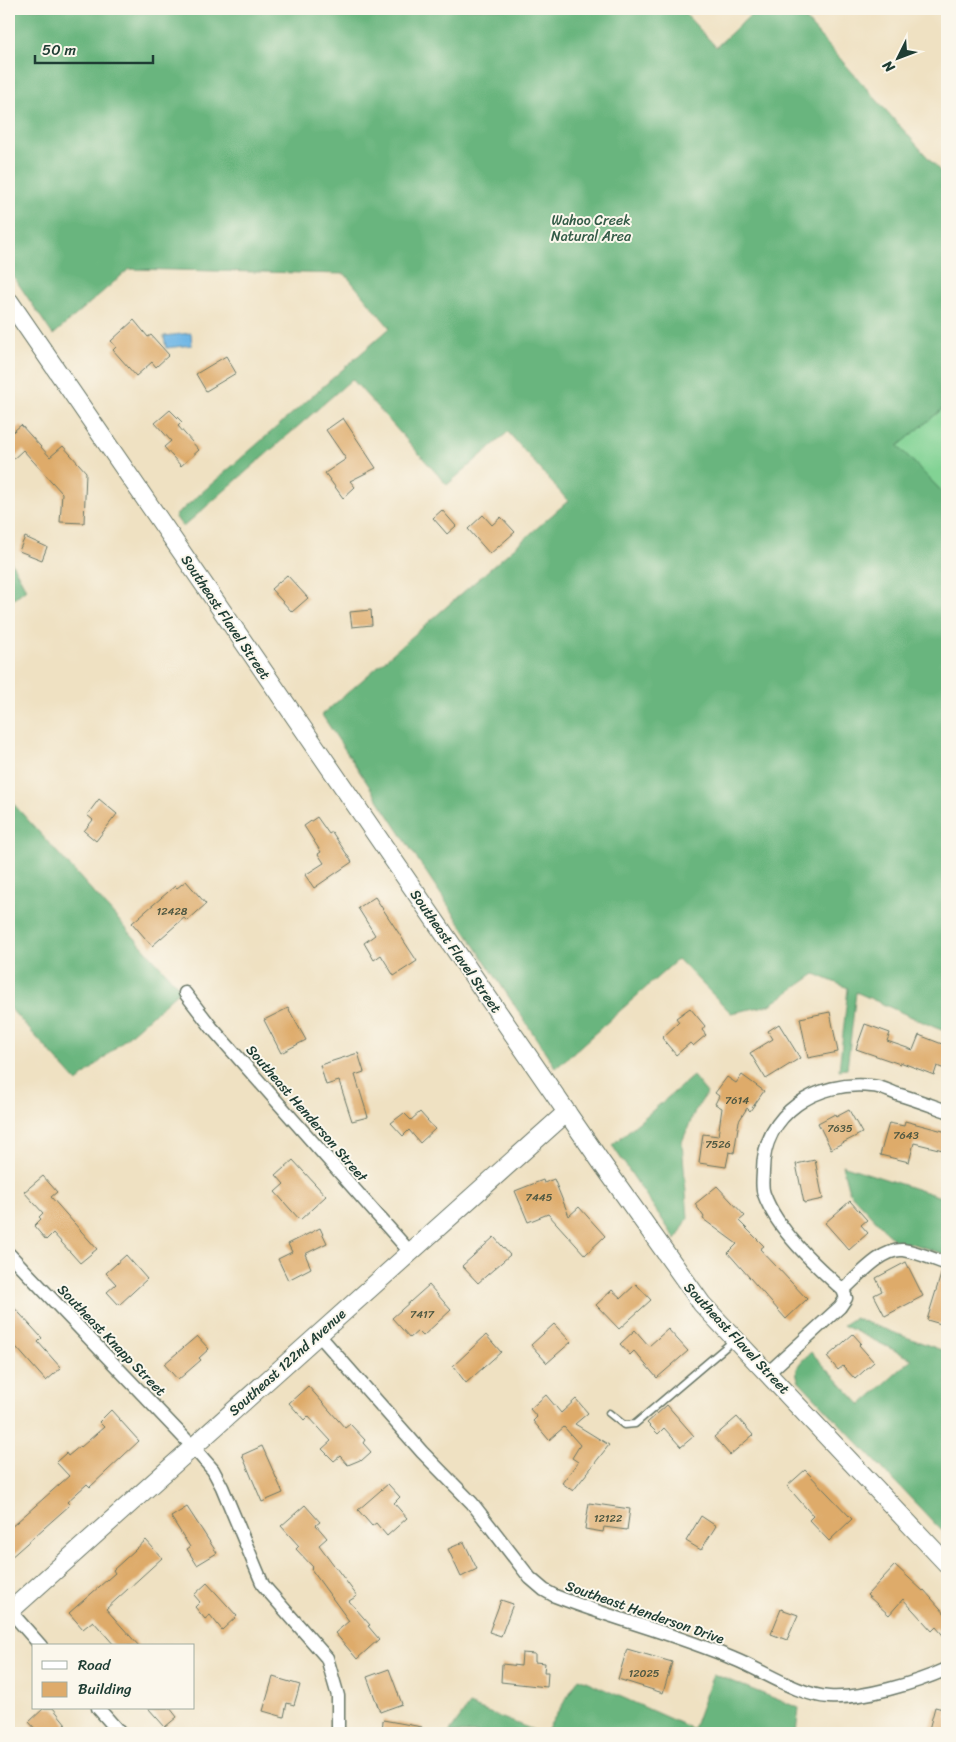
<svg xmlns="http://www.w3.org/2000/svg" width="956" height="1742" font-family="Sriracha,sans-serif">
	<rect width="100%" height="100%" fill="#fbf7ec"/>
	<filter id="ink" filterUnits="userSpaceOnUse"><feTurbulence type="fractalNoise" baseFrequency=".02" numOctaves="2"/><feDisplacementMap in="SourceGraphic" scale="10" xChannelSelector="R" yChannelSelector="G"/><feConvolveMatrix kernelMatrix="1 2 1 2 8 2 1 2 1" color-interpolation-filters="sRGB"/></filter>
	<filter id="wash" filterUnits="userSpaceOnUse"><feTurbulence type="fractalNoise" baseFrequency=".0096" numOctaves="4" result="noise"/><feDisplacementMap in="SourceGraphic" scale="20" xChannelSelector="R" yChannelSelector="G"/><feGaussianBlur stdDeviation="1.12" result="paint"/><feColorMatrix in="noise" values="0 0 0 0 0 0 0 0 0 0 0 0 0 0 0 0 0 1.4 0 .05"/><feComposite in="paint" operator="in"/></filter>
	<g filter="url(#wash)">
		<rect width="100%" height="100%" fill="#efe1c2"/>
		<!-- green -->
		<path fill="#82d394" stroke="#508864" d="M947,405V497L898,446Z"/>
		<!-- forest -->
		<path fill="#69b57e" stroke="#447959" d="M9,9H681L716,47L757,9H796L947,179V405L898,446L947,497V1032L934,1027L856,992L847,1069L839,1070L848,988L815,974L770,1005L731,1013L678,959L556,1068L322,715L568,501L508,432L447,485L352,379L183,527L175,516L390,328L345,274L129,269L53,335L9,270Z
			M9,558L26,589L9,603Z
			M9,799L181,989L77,1082L9,1007Z
			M693,1076L707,1093L695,1111L682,1142L688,1218L676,1240L612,1145Z
			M842,1165L947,1199V1255L910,1243H897L849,1192Z
			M854,1318L947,1352V1526L942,1531L799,1381C792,1367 802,1361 811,1352L861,1405L912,1359L843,1325Z
			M713,1674L799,1708L796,1733H545L579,1678L693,1729Z
			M469,1705L541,1733H449Z"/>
		<!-- water -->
		<path fill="#6eb6e5" stroke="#467a8c" d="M191,333L192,345L166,348L164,336Z"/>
		<g id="blocks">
			<!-- building -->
			<path fill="#deab6b" d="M134,320L148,337L151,335L169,355L156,367L152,362L136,376L113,350L116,347L111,341Z
				M226,356L236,373L206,391L196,374Z
				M170,410L182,422L178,426L199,450L181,466L164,447L171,441L155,423Z
				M343,418L376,468L350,481L355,487L343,498L325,473L346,459L326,430Z
				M21,425L50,457L63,446L86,472L84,523L60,522L62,493L23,450L9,463V435Z
				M442,510L456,526L447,534L433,518Z
				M483,515L492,525L501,517L515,532L490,554L468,529Z
				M25,537L47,547L42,560L19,551Z
				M287,575L308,598L292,612L271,589Z
				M371,610L372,625L352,627L350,612Z
				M99,799L117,814L96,841L84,831L93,820L87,815Z
				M317,817L329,834L332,832L352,862L314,888L305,875L324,863L318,854L321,852L304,826Z
				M186,881L206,904L187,921L184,918L152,946L132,923L175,886L177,888Z
				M375,897L417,961L394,976L381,955L374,960L364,943L375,935L358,908Z
				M288,1008L306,1040L281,1053L264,1020Z
				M690,1008L705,1026L702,1030L706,1035L693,1046L690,1043L676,1055L662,1038L679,1022L676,1018Z
				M830,1012L838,1052L808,1058L800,1018Z
				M779,1024L800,1058L766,1079L750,1053L773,1039L768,1031Z
				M865,1024L890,1033L887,1041L913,1050L919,1035L947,1046V1070L937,1066L934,1075L900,1062V1064L856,1049Z
				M358,1053L364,1072L355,1075L368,1117L352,1121L339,1081L326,1085L320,1065Z
				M742,1075L764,1091L750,1111L747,1108L739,1121L734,1153L729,1152L726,1167L699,1163L703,1134L718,1136L722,1108L715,1104L719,1096L715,1093L727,1077L736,1083Z
				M849,1110L862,1133L831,1149L818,1123L835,1114L836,1117Z
				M420,1112L435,1129L420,1143L409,1130L403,1136L391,1123L404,1113L411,1120Z
				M905,1121L947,1132V1151L914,1143L909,1162L880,1155L889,1123L904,1126Z
				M293,1160L326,1196L300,1220L275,1192L284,1184L276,1175Z
				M815,1160L823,1199L804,1203L796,1164Z
				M43,1176L57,1192L51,1197L97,1249L80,1263L53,1233L46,1240L34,1226L41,1219L39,1217L43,1213L24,1192Z
				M554,1179L569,1216L579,1207L605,1236L585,1255L548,1214L528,1222L515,1191L543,1180L544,1183Z
				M717,1186L745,1216L739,1221L764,1246L760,1249L807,1299L786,1319L728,1253L737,1244L703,1219L704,1217L695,1204Z
				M850,1201L867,1220L861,1225L868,1233L849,1250L825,1223Z
				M320,1228L327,1243L305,1254L311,1268L288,1280L278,1259L292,1252L288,1244Z
				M494,1237L510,1255L478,1283L462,1266Z
				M126,1255L147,1279L119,1305L107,1292L116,1284L106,1273Z
				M906,1262L923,1296L885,1316L874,1295L882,1291L876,1278Z
				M942,1271L947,1272V1316L943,1315L941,1324L927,1320Z
				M636,1284L651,1300L619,1329L596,1305L612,1290L621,1298Z
				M429,1285L451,1310L423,1336L418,1331L410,1338L392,1318Z
				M9,1302L42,1338L38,1342L61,1368L46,1381L9,1339Z
				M554,1324L571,1342L547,1363L531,1345Z
				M668,1329L688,1351L657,1378L634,1351L630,1355L620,1344L635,1330L649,1346Z
				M853,1334L861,1343L859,1345L874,1362L855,1379L843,1366L838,1370L827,1357Z
				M486,1335L501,1352L466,1383L453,1366Z
				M197,1336L209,1349L199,1358L201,1360L178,1380L164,1364Z
				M308,1386L345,1428L350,1424L365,1440L363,1443L371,1452L361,1461L360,1460L348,1465L340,1456L334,1461L322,1449L331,1441L308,1416L304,1420L289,1403Z
				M546,1395L561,1413L576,1399L588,1413L575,1424L609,1445L573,1491L562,1483L578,1462L572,1458L580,1445L564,1427L549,1440L533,1421L537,1417L530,1409Z
				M667,1405L694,1436L681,1447L664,1428L658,1434L647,1423Z
				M111,1410L139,1441L90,1487L87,1484L67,1502L70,1505L9,1559V1529L69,1476L56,1462L66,1453L68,1456L80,1446L81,1447L104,1427L99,1422Z
				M737,1417L753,1435L730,1455L714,1437Z
				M262,1446L283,1493L262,1502L242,1455Z
				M805,1470L852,1519L829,1541L809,1520L813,1516L787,1486Z
				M388,1484L400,1497L394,1503L407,1518L387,1536L376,1523L372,1526L358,1510Z
				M589,1503L630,1509L627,1530L604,1527L603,1532L585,1529Z
				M305,1505L320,1522L316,1525L327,1538L319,1545L357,1596L349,1601L370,1625L368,1626L379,1639L357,1659L335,1633L349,1621L311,1569L313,1567L296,1549L299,1546L281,1526Z
				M187,1507L217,1553L197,1565L187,1549L190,1547L171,1517Z
				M701,1516L716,1526L701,1550L686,1541Z
				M146,1540L162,1558L106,1609L139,1646H115L93,1621L83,1629L69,1613L115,1573L113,1570Z
				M464,1542L477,1569L461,1577L448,1549Z
				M895,1565L923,1591L924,1590L947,1616V1640L936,1627L932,1631L903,1599L889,1615L867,1595Z
				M207,1583L237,1616L222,1630L210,1615L205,1619L195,1607L200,1602L194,1595Z
				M501,1600L513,1604L501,1636L489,1632Z
				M781,1609L798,1615L787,1640L771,1634Z
				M627,1649L672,1662L663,1693L618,1679Z
				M522,1653L535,1654V1662L545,1663L544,1672H548L547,1687L501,1682L502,1664L521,1666Z
				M389,1669L402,1704L380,1712L367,1677Z
				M273,1677L300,1685L294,1705L287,1703L284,1717L263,1711Z
				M935,1707L947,1710V1733H928Z
				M44,1708H53L66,1724L55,1733H39L29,1722Z
				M148,1708H170L177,1717L165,1727Z
				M383,1720L422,1727L421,1733H382Z"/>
		</g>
	</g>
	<g filter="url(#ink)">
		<use href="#blocks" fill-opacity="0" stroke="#687666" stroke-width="1"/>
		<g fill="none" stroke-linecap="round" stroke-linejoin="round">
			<!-- lane casing -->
			<g stroke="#687666" stroke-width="9">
				<path id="lane" d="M609,1413L624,1425L635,1424L734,1340"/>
			</g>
			<!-- street casing -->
			<g stroke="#687666" stroke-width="15">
				<path id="street" d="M185,993L212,1028L410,1252
					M9,1254L193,1447L213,1470L222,1487L263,1585L327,1658L338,1696V1733
					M843,1290C858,1277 882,1248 903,1250C918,1252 933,1259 947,1264
					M318,1334L422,1452L472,1503L530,1578L544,1590L555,1596C614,1619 676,1634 734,1659C764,1671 798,1695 829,1697C863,1699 916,1683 947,1669
					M768,1373L840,1307L846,1298L843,1290C815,1265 777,1230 764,1194C761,1187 763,1178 763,1171C763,1113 818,1080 871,1086C880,1086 889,1091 897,1094C914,1099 930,1105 947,1111
					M10,1611L41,1646
					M98,1708L120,1733"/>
			</g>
			<!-- secondary casing -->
			<g stroke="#687666" stroke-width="20">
				<path id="secondary" d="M9,301L601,1162L702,1304L947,1564
					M9,1612L567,1112"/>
			</g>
			<!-- lane -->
			<use href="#lane" stroke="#fff" stroke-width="6"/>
			<!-- street -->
			<use href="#street" stroke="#fff" stroke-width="12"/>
			<!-- secondary -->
			<use href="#secondary" stroke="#fff" stroke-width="18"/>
		</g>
	</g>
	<g text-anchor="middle" stroke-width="4" stroke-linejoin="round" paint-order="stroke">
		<!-- number labels -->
		<g font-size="11" fill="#4f5842">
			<text x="172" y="915">12428</text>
			<text x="737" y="1104">7614</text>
			<text x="840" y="1132">7635</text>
			<text x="906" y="1139">7643</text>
			<text x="718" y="1148">7526</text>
			<text x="539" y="1201">7445</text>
			<text x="422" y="1318">7417</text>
			<text x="608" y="1522">12122</text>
			<text x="644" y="1677">12025</text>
		</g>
		<!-- park labels -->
		<g font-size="14" fill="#335b47" stroke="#fbf7ec">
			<text x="591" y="225">Wahoo Creek<tspan x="591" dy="16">Natural Area</tspan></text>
		</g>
		<!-- street labels -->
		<g font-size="14" fill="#1f3d34" stroke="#fbf7ec">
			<text transform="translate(226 617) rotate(56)" y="5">Southeast Flavel Street</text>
			<text transform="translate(456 951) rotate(55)" y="5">Southeast Flavel Street</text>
			<text transform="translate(307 1113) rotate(49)" y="5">Southeast Henderson Street</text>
			<text transform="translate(737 1338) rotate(47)" y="5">Southeast Flavel Street</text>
			<text transform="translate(112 1340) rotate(46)" y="5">Southeast Knapp Street</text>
			<text transform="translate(287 1362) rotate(-42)" y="5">Southeast 122nd Avenue</text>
			<text transform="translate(645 1612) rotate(19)" y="5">Southeast Henderson Drive</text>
		</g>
	</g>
	<!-- margin -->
	<rect width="956" height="1742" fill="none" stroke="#fbf7ec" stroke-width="30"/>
	<!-- legend -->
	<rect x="32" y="1644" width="162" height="65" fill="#fbf7ec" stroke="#a3ada2"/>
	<rect x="42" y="1661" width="25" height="8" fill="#ffffff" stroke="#a3ada2"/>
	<text x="78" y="1670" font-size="15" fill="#1f3d34">Road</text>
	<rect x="42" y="1682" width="25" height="15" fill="#deab6b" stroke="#a3ada2"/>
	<text x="78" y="1694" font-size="15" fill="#1f3d34">Building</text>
	<!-- north arrow -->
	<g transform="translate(898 58) rotate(228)" stroke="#fbf7ec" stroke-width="4" paint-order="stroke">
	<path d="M0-4L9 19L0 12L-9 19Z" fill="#1f3d34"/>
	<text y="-8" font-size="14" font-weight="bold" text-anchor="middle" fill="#1f3d34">N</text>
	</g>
	<!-- scale -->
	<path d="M35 55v8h118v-8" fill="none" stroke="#1f3d34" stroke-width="2.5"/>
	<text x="42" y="55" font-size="15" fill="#1f3d34" stroke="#fbf7ec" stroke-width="4" paint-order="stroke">50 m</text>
</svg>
